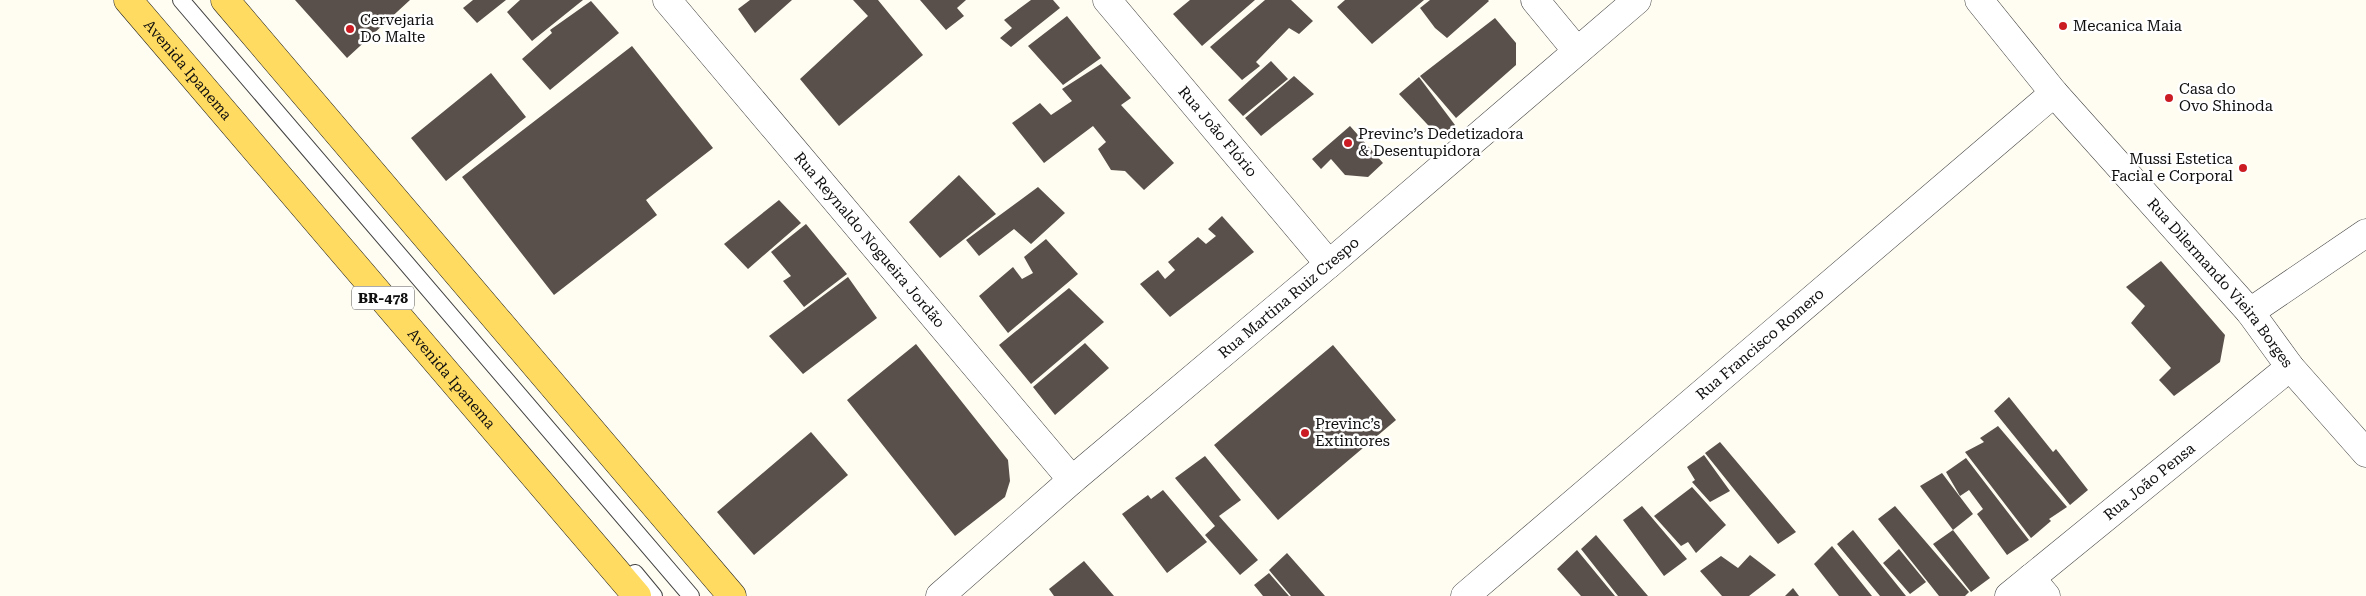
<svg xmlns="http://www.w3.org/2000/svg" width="2366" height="596" font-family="'Roboto Serif',serif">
	<rect width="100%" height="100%" fill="#fffcf1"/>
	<!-- building -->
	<path fill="#59504b" d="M295,0H410L347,58Z
		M473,0H506L477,23L463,8Z
		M520,0H583L532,41L507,12Z
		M750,0H792L755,33L738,9Z
		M853,0H878L923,55L839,126L800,79L868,16Z
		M920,0H966L957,8L964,16L946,30Z
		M1031,0H1053L1060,8L1011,47L1000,38L1012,28L1004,20Z
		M1190,0H1255L1202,46L1173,14Z
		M1265,0H1291L1313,21L1299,34L1289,28L1256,62L1260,66L1242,80L1210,47Z
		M1345,0H1424L1372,44L1337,7Z
		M1430,0H1488L1489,1L1447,38L1435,28L1420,8Z
		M591,1L619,33L550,90L522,59L552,33L550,30Z
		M1067,16L1101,58L1063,85L1028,46Z
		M1495,18L1516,43V65L1456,118L1420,76Z
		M632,46L713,148L646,200L657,215L554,295L462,177Z
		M1271,61L1288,79L1243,116L1228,100Z
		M1101,64L1131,98L1121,105L1174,163L1144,190L1125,171L1111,170L1098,149L1106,142L1093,126L1044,163L1012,123L1040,103L1051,115L1072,101L1062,89Z
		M491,73L526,117L446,181L411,138Z
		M1294,76L1314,94L1261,136L1245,118Z
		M1419,77L1455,125L1440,138L1399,94Z
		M1350,126L1383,163L1368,177L1345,175L1331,159L1321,169L1312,159Z
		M959,175L996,214L940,258L909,222Z
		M1038,187L1065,213L1031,244L1014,229L979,256L966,240Z
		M779,200L801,223L748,269L724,244Z
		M1222,216L1254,252L1170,317L1140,284L1158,270L1165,279L1175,270L1168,262L1198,237L1206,244L1216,236L1208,229Z
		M806,224L847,274L804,307L783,281L791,276L771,252Z
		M1046,239L1078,274L1008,333L979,296L1013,267L1022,279L1033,273L1024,257Z
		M2161,261L2225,335L2220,362L2174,396L2159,380L2171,368L2131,323L2145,306L2126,287Z
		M848,277L877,318L803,374L769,336Z
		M1069,288L1104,322L1031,384L999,345Z
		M1085,343L1109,368L1055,415L1033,387Z
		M916,344L1008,460L1010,481L1005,497L955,536L847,400Z
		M1333,345L1396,420L1278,520L1214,445Z
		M2009,397L2053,452L2056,449L2088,490L2070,505L1994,411Z
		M1998,426L2067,507L2049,519L2051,521L2031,538L1965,452L1984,442L1980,438Z
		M811,432L848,475L754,555L717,512Z
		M1720,442L1796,532L1778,544L1705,453Z
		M1704,455L1730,491L1710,502L1692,482L1695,480L1687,467Z
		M1205,456L1241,500L1219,516L1258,560L1240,575L1205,535L1215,526L1175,478Z
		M1966,458L2029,540L2007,555L1977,514L1983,509L1969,490L1960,496L1946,472Z
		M1942,473L1973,514L1953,530L1920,486Z
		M1692,487L1726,525L1696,553L1688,542L1681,546L1654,516Z
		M1163,490L1207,542L1167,573L1122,514L1148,495L1151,499Z
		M1642,506L1687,559L1664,576L1623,520Z
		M1895,506L1969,592L1965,596H1939L1878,519Z
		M1853,530L1906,596H1880L1837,544Z
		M1953,530L1990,578L1971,592L1933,544Z
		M1596,535L1648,596H1618L1581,549Z
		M1832,546L1872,596H1839L1814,564Z
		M1899,549L1926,582L1910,594L1883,563Z
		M1577,550L1615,596H1581L1557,569Z
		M1287,553L1325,596H1291L1269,570Z
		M1750,555L1776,575L1749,596H1722L1700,571L1721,556L1738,568Z
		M1084,561L1114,596H1054L1049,589Z
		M1269,573L1289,596H1263L1254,585Z
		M1793,588L1799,596H1785Z"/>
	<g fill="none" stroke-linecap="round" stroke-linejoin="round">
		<!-- lane casing -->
		<g stroke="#424242" stroke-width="18">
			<path id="lane" d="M181,0L691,596
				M635,573L654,596"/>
		</g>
		<!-- street casing -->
		<g stroke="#424242" stroke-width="29">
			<g id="street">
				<path id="s1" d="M667,0L1072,480"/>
				<path id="s2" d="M1107,0L1329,264"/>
				<path d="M1535,0L1577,51"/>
				<path id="s3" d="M1979,0L2054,93L2250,312L2290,367L2366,453"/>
				<path d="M2250,312L2366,233"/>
				<path d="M2031,578L2046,596"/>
				<path id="s4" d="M940,596L1072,480L1329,264L1637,0"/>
				<path id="s5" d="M1465,596L2054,93"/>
				<path id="s6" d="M2009,596L2290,367"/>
			</g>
		</g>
		<!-- primary casing -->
		<g stroke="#202020" stroke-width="29">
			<g id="primary">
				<path id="s7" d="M128,0L637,596"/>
				<path d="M225,0L732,596"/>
			</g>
		</g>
		<!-- lane -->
		<use href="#lane" stroke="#fff" stroke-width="16"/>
		<!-- street -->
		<use href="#street" stroke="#fff" stroke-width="28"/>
		<!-- primary -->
		<use href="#primary" stroke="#ffdb61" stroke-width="28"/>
	</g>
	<!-- markers -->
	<g fill="#ca1c22" stroke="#fff" stroke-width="2">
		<circle cx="2063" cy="26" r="5"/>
		<circle cx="350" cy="29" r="5"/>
		<circle cx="2169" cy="98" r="5"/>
		<circle cx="1348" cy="143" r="5"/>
		<circle cx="2243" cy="168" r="5"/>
		<circle cx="1305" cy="433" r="5"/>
	</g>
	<g text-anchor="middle" stroke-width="5" stroke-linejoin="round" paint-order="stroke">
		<!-- shield labels -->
		<rect fill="#fff" stroke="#575757" stroke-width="1" x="352" y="286.5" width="62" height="23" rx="4"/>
		<g font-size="14" font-weight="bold" fill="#0f0f0f">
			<text x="383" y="303">BR-478</text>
		</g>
		<!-- poi labels -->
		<g font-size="15" fill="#0f0f0f" stroke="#fff" text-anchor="start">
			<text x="360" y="25">Cervejaria<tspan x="360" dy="17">Do Malte</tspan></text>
			<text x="2073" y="31">Mecanica Maia</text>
			<text x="2179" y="94">Casa do<tspan x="2179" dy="17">Ovo Shinoda</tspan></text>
			<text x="1358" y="139">Previnc’s Dedetizadora<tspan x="1358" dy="17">&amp; Desentupidora</tspan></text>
			<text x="2233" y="164" text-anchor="end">Mussi Estetica<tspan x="2233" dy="17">Facial e Corporal</tspan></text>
			<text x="1315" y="429">Previnc’s<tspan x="1315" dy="17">Extintores</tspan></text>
		</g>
		<!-- street labels -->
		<g font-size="15" fill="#0f0f0f" stroke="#fff">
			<text dy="5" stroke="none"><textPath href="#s7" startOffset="92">Avenida Ipanema</textPath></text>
			<text dy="5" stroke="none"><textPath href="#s2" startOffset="172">Rua João Flório</textPath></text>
			<text dy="5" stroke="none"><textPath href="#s1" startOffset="314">Rua Reynaldo Nogueira Jordão</textPath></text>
			<text dy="5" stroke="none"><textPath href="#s3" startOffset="372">Rua Dilermando Vieira Borges</textPath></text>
			<text dy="5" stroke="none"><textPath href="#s4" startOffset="459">Rua Martina Ruiz Crespo</textPath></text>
			<text dy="5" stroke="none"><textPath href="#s5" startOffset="388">Rua Francisco Romero</textPath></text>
			<text dy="5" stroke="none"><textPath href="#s7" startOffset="498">Avenida Ipanema</textPath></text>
			<text dy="5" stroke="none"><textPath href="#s6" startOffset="181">Rua João Pensa</textPath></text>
		</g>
	</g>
</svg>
